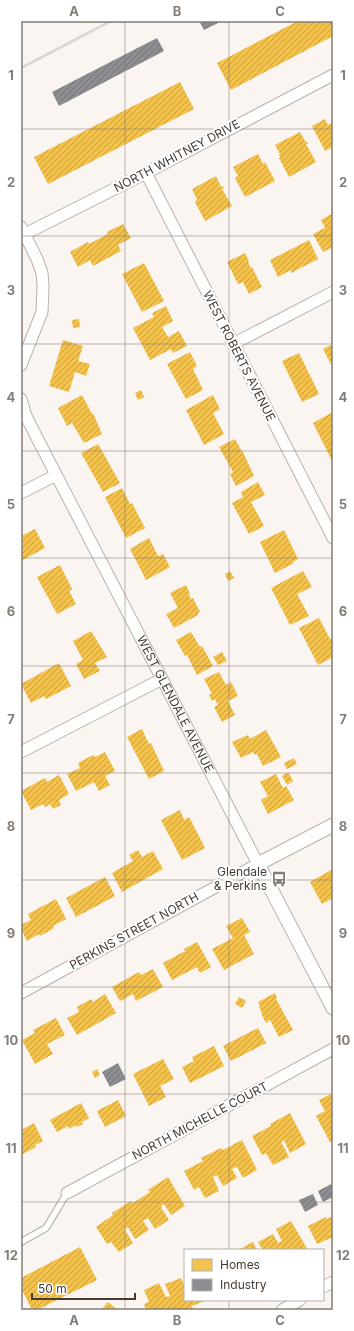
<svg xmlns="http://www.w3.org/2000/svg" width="354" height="1331" font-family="Inter,sans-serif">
	<defs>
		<pattern id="homes-hatch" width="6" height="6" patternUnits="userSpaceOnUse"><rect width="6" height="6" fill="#f2c14e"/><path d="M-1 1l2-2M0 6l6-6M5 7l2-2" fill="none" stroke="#c69e42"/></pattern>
		<pattern id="industry-hatch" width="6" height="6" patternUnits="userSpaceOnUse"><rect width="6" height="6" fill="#8d8d92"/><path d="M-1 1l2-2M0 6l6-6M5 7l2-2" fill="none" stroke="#757478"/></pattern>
	</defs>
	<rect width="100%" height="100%" fill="#faf5f1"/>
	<!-- homes -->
	<path fill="url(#homes-hatch)" d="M298,21H333V36L231,90L217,63Z
		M180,82L194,109L48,184L34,157Z
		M325,119L328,125L333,123V147L325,151L312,126Z
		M300,132L305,141H306L308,144H306L316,162L289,177L279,158L280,157L279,155L280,154L275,145Z
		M258,154L263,164L265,162L275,181L245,197L235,178L238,176L233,167Z
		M216,176L221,187L223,186L224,188L222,189L232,206L205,221L195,202L197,199L192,189Z
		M333,213V247L323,252L313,234L325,228L321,220Z
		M123,224L131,238L118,245L121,251L93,266L90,260L78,267L70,252L88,242L89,244L108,234L107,232Z
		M309,240L318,259L291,273V270L278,277L270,260Z
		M245,253L249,261L248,262L251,268L252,267L262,287L249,294L243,282L238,284L227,262Z
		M144,263L164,301L142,312L122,274Z
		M166,306L173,321L162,327L168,337L179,331L187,346L173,353L171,349L150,360L133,328L154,317L152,313Z
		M79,319L80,327L73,328L72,320Z
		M63,340L83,346L78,361L90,364L86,376L75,372L69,392L49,386Z
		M333,344V368L323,349Z
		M190,352L197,366L193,369L203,390L186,399L167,364Z
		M299,353L319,394L302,402L282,361Z
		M141,390L144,397L138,400L135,393Z
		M82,395L92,414L93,413L102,434L84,443L72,423L67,426L58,408Z
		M213,395L220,409L213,413L224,434L204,445L186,410Z
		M331,413L333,418V463L313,423Z
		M235,439L241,450H242L254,476L236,486L230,474L233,472L219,447Z
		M98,444L120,483L103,492L81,453Z
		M258,482L265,495L251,502L264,526L249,534L232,503L243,497L241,492Z
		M122,488L130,504L132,503L145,528L126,538L105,497Z
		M35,529L45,548L21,561V536Z
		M284,530L298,559L293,562L294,563L275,573L260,542Z
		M149,538L158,556L163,554L170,567L146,580L130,549Z
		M60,565L72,589L69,591L76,604L57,614L37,577Z
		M230,571L234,578L228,581L225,574Z
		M303,571L312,587L297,594L309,616L290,625L271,588Z
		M186,585L190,594L189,595L191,599L193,598L200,612L198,613V615L174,628L166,614L178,608L170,593Z
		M319,618L330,639L333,638V657L318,665L299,628Z
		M91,631L107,657L95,663L100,671L84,679L76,664L83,660L73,641Z
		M191,632L200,647L202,646L213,666L197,675L187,655L185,656L176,640Z
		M222,652L227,661L218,665L213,657Z
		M59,663L71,686L46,699L44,696L31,703L21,684Z
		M219,672L226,685L231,682L238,696L228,701L235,715L222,722L214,707L218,705L215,699L212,701L209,695L212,694L204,679Z
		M142,729L149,744L151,743L164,771L149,779L127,737Z
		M266,730L281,757L263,766L257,754L255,755L253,752L241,758L232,742L248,735L250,739Z
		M105,752L115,771L105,776L110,785L99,791L94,782L76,791L67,774L80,768L78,763L93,755L95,757Z
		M294,758L297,764L287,769L284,763Z
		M286,773H289L293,781L287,785L282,776Z
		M276,774L283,788L286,786L294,800L268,814L261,800L268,796L260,782Z
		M59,775L69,794L59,800L61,805L53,809L50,804L45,807L43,804L31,810L21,791L45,778L47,782Z
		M180,810L184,820L189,817L205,848L182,860L161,820Z
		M138,850L142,857L153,851L163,869L122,892L112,873L133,861L129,855Z
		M333,869V898L322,904L310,882Z
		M105,877L115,896L76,917L66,898Z
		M56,899L66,919L53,926L54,928L40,936L39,934L27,941L21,929V925L31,920L28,914Z
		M242,918L250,932L244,935L254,954L224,970L212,949L233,938L226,926Z
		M197,942L211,967L200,973L197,967L172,980L163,963L185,951L184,949Z
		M153,969L163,987L136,1001L133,994L120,1001L112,987L139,972L141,975Z
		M275,993L277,998L276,999L293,1030L279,1037L270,1020L266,1023L261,1013H262L259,1007L260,1006L258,1002Z
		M105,994L116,1013L77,1035L67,1018L79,1012L77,1007L91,999L93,1002Z
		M239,997L246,1001L242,1008L235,1004Z
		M56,1018L65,1035L47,1044L53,1054L35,1064L22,1040L35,1033L33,1030Z
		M258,1028L266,1043L231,1061L223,1046Z
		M214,1046L224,1066L190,1083L182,1067L194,1061L192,1057Z
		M163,1059L174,1079L160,1086L166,1097L149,1106L133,1074Z
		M97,1069L100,1075L95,1078L92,1072Z
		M333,1093V1141L330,1142L316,1116L325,1111L319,1100Z
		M118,1100L126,1116L105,1127L97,1111Z
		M81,1103L89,1118L82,1122L83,1124L77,1127L76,1125L69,1129L68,1126L57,1132L50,1120Z
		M290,1113L306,1144L290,1153L284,1140L281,1142L289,1157L273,1165L266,1153L262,1155L252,1136L271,1126L270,1124Z
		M34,1123L43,1141L35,1145L36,1147L21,1155V1130Z
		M242,1140L257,1170L243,1178L237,1167L232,1169L237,1178L223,1186L217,1175L213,1177L219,1191L205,1198L199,1187L194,1190L184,1171L203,1161L201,1158L221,1148L223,1150Z
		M168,1177L185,1206L171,1215L164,1204L161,1206L162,1209L169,1220L155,1229L148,1218L143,1221L149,1230L135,1239L128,1227L125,1230L133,1243L119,1252L111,1242L107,1244L96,1227L113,1215L112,1213L131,1201L133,1203L150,1192L148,1190Z
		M333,1216V1237L317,1244L308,1226L326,1217L327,1219Z
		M291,1221L308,1250H263L258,1242L273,1234L278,1243L282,1241L276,1229Z
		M253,1242L257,1250H238Z
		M80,1247L97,1280L37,1310H32L21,1288V1278Z
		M181,1278L185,1287V1300H207L192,1306L193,1309L190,1310H146L144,1304L149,1302L144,1290L159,1283L166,1297L170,1296L165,1284Z
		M108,1302L118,1310H101Z"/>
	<!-- industry -->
	<path fill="url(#industry-hatch)" d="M199,21H222L204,30Z
		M157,38L164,51L59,106L52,92Z
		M118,1063L126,1079L110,1087L102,1072Z
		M331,1184L333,1188V1197L323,1202L318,1191Z
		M313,1194L318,1205L305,1212L299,1200Z"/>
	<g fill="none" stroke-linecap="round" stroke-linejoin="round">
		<!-- service casing -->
		<g stroke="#b9b2ad" stroke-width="8">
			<path id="service" d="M21,1242L46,1228L67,1193"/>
		</g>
		<!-- minor casing -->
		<g stroke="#b9b2ad" stroke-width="13">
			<g id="minor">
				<path d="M146,173L333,538"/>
				<path d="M21,227L37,259L42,273L43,286L42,312L21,365"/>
				<path d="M21,236L146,173L333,75"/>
				<path d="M233,344L333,292"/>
				<path id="s1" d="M21,399L26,416L35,434L258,864L21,993"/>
				<path d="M21,493L56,475"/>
				<path d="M21,752L162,679"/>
				<path d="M67,1193L333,1049"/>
				<path d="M323,1287L333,1282"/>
				<path d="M282,1310L300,1300"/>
			</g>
		</g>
		<!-- tertiary casing -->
		<g stroke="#b9b2ad" stroke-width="15">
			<path id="tertiary" d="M333,825L258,864L333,1008"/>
		</g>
		<!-- service -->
		<use href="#service" stroke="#fefefd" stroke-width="5.5"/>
		<!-- minor -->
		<use href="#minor" stroke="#fefefd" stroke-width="11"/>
		<!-- tertiary -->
		<use href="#tertiary" stroke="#fefefd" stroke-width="13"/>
		<!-- rail -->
		<path stroke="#dbd8d7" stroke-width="3" d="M21,68L111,21"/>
	</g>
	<!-- grid -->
	<path fill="none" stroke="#847c76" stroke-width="1" stroke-opacity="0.55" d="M125,21V1310M229,21V1250M21,129H333M21,236H333M21,344H333M21,451H333M21,558H333M21,666H333M21,773H333M21,880H333M21,987H333M21,1094H333M21,1202H333M229,1300V1310"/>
	<!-- icons -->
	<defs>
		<g id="bus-bare" transform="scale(1.2)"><path d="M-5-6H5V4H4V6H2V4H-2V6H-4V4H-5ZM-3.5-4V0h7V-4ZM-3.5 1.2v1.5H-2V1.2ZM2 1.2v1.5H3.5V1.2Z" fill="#847c76" stroke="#fff" stroke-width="2.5" paint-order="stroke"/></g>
	</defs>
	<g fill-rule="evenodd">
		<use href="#bus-bare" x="279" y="879"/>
	</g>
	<g text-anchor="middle" stroke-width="4" stroke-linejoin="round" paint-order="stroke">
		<!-- street labels -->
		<g font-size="12" fill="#453b34" stroke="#fff">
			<text transform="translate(177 156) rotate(-28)" y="4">NORTH WHITNEY DRIVE</text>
			<text transform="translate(239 356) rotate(63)" y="4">WEST ROBERTS AVENUE</text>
			<text dy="4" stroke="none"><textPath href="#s1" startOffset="342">WEST GLENDALE AVENUE</textPath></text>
			<text transform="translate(134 931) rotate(-29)" y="4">PERKINS STREET NORTH</text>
			<text transform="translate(200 1121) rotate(-28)" y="4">NORTH MICHELLE COURT</text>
		</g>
		<!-- poi labels -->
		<g font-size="12" fill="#453b34" stroke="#fff" text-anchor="end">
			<text x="267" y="876">Glendale<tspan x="267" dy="14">&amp; Perkins</tspan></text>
		</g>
	</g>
	<!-- border -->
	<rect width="354" height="1331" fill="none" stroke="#ffffff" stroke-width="44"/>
	<!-- legend -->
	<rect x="184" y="1249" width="140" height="52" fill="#ffffff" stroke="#b5b1ae"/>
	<rect x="192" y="1259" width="20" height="12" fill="#f2c14e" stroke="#b5b1ae"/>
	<text x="220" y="1269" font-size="12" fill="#453b34">Homes</text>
	<rect x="192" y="1279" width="20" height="12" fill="#8d8d92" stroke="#b5b1ae"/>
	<text x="220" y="1289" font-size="12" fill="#453b34">Industry</text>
	<!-- scale -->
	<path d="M32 1293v6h103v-6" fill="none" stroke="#453b34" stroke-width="2"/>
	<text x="38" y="1293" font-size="12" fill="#453b34" stroke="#ffffff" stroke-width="3" paint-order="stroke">50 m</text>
	<rect x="22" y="22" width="310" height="1287" fill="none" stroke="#847c76" stroke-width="1.5"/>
	<g font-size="13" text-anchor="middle" font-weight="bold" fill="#847c76">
		<text x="74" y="16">A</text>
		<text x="177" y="16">B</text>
		<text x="280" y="16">C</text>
		<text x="11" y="80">1</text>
		<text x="343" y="80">1</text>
		<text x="11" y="187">2</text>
		<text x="343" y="187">2</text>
		<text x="11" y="295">3</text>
		<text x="343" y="295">3</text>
		<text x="11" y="402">4</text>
		<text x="343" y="402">4</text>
		<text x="11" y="509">5</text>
		<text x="343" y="509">5</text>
		<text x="11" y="616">6</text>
		<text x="343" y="616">6</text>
		<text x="11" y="724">7</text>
		<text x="343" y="724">7</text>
		<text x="11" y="831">8</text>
		<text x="343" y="831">8</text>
		<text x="11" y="938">9</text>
		<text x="343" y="938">9</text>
		<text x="11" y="1045">10</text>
		<text x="343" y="1045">10</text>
		<text x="11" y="1153">11</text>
		<text x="343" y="1153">11</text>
		<text x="11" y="1260">12</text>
		<text x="343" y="1260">12</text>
		<text x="74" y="1325">A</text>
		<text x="177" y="1325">B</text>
		<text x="280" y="1325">C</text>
	</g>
</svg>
